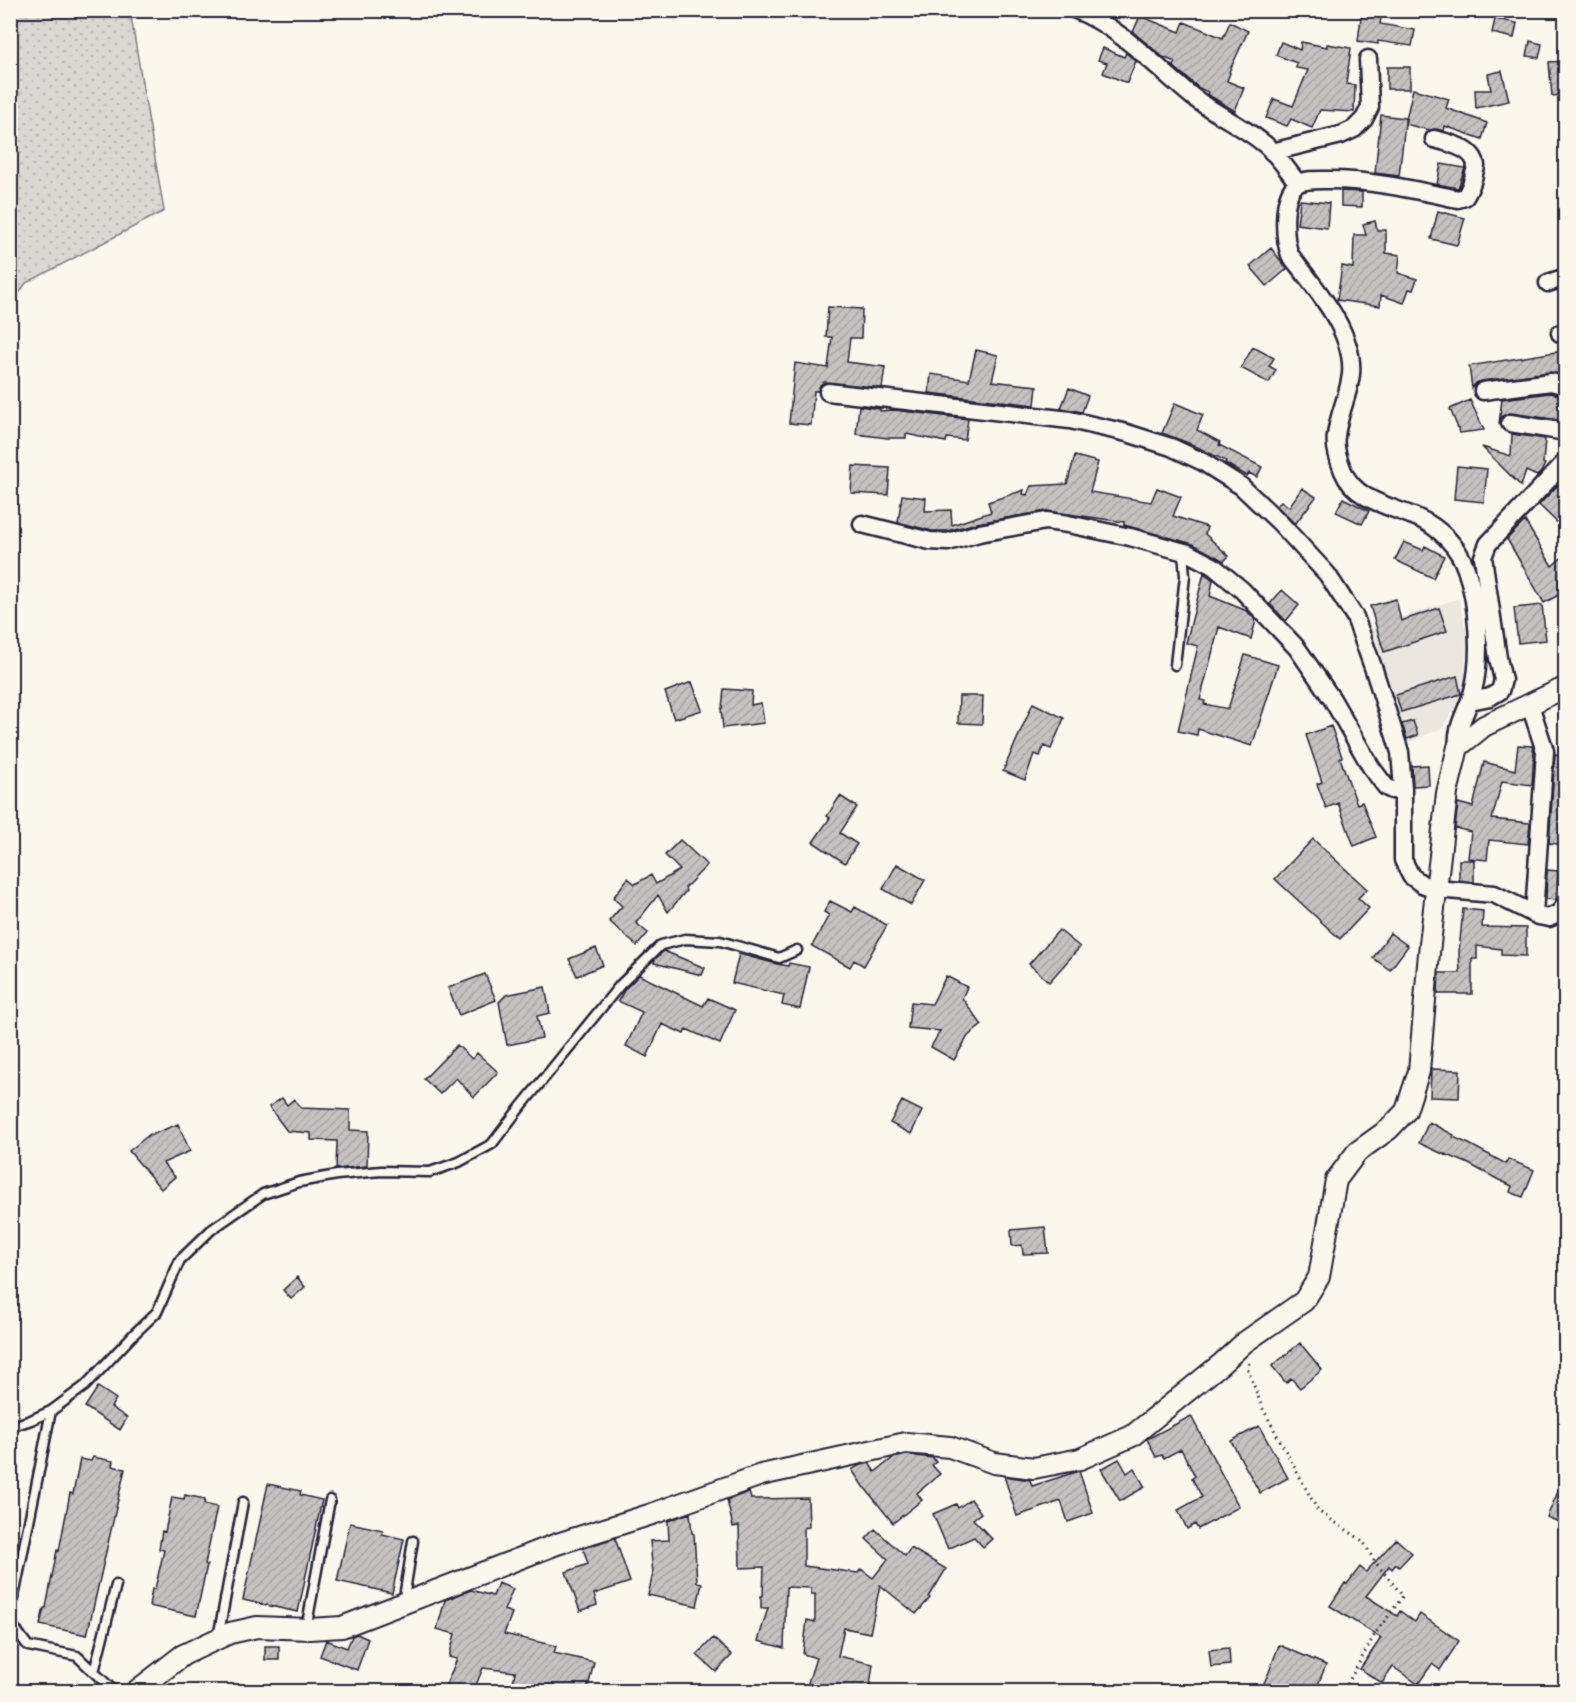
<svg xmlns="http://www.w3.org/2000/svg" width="1576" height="1702" font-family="Mali,sans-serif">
	<defs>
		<pattern id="grass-dots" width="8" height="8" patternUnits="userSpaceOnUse" patternTransform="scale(1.5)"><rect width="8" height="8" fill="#dbd8d3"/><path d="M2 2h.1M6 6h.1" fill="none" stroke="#bcb9b6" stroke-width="1.8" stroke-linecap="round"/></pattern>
		<pattern id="building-hatch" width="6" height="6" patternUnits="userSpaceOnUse" patternTransform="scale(1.5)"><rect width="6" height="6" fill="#c6c2c0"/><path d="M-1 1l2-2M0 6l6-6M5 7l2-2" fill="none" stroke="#aaa6a6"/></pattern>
	</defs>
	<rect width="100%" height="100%" fill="#fbf7ec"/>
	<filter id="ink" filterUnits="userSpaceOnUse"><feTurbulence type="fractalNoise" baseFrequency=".0167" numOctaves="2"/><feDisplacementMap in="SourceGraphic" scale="12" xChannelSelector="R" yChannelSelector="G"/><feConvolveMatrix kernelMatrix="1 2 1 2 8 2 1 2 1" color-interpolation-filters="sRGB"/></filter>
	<g filter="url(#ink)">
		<!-- built -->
		<path fill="#ebe7df" d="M1459,598L1467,637L1464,691L1443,728L1407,743L1367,629Z"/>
		<!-- grass -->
		<path fill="url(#grass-dots)" stroke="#7e7d87" stroke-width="1.5" d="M11,10L130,11L164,211L26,283L11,305Z"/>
		<!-- building -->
		<path fill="url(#building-hatch)" stroke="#22223b" stroke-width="1.5" d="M1362,10H1382L1380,24L1415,30L1412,46L1378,41V44L1358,41Z
			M1140,16L1180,32L1184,22L1223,38L1230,22L1248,31L1229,72L1230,73L1227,81L1244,88L1235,111L1207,94L1208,92L1199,88L1173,66L1175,62L1163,57L1133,32Z
			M1495,19L1517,23L1514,38L1492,33Z
			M1530,41L1542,44L1539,58L1527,56Z
			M1281,42L1300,50L1301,42L1327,47V44L1351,48L1346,84L1355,85L1354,112L1320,110L1312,128L1291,119L1287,126L1266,118L1274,99L1293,106L1308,70L1296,68L1297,63L1276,55Z
			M1103,48L1124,57L1126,53L1136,61L1127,83L1103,73L1107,63L1098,60Z
			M1566,61V95L1552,96L1549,62Z
			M1387,67H1410V89H1387Z
			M1502,71L1509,101L1476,108L1475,90H1491L1488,74Z
			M1413,89L1449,99L1446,108L1487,123L1482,139L1445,126L1444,131L1436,129L1429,130L1405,124L1399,176L1375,173L1381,115L1405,118V124Z
			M1441,164L1465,168L1458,188L1437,184Z
			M1341,191L1362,192V207L1341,206Z
			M1300,200L1329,203L1327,228L1297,224Z
			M1438,211L1465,218L1457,245L1431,239Z
			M1375,221L1377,230H1386V253L1400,255L1398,273L1417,279L1413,290L1409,289L1404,303L1381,295L1380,306L1337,300L1342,266L1353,268L1354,235H1366L1363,224Z
			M1271,248L1287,269L1267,286L1250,266Z
			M828,307L862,309L861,338H850L847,362L885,367L882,388L824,382L820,385L818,391H814L811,425L789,423L795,363L828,368L832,337H826Z
			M1253,347L1274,358L1269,366L1276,370L1269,383L1241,368Z
			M976,350L998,355L992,381L1037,386L1035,405L929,393L931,374L969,380Z
			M1556,352L1566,354V375L1550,372L1482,381L1476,383L1472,388L1469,366Z
			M1069,388L1088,396L1082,412L1061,408Z
			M1550,393L1566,396V421L1511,413L1502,416L1499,424L1502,399Z
			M1470,400L1484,430L1460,433L1450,409Z
			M1175,403L1203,415L1197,430L1220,442L1219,445L1262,467L1257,477L1249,473L1247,476L1225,463L1226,461L1191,444L1162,433Z
			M859,406L880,409V411L894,410L968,419L965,440L947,438L946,442L906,434V438H888L856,434Z
			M1512,434L1545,439L1543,463L1545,464L1541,472L1537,476L1526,471L1521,486L1482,447L1511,456Z
			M1075,456L1098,462L1090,492L1151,502L1157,488L1181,497L1173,516L1207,527L1205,534L1229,556L1224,561L1193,544L1124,525V522L1047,511L977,523L947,531H932L898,522L902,495L926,498L925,511L951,510L952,525L991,512L988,502L1024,490L1023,494L1027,495L1031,486L1067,484Z
			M853,466L890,468L888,495L851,493Z
			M1457,466L1487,469L1484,502L1454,499Z
			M1558,485L1566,493V531L1539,505Z
			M1302,488L1316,497L1295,524L1277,506L1281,501L1289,507Z
			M1343,498L1369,511L1362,524L1336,512Z
			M1525,521L1552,566L1566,554V591L1544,603L1507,539Z
			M1404,542L1423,550L1425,546L1444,556L1433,578L1395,560Z
			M1204,573L1213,580L1210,596L1247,611L1256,620L1251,639L1219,627L1200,700L1205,701L1204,704L1228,709L1245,655L1278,665L1252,746L1198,729L1197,735L1178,731L1198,646L1186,643Z
			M1282,590L1299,605L1286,621L1270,604Z
			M1396,599L1401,621L1439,608L1447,631L1384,652L1370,606Z
			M1542,605L1546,640L1518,643L1514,608Z
			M1457,676L1461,694L1401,712L1396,695Z
			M692,682L702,710L674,719L665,692Z
			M724,689L752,691L751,705L761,703L764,723L723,728L721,709L722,708Z
			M959,696H983L982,724L958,723Z
			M1033,703L1064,718L1051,749L1044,746L1040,756L1034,754L1025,780L1003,771Z
			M1413,721L1418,735L1407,739L1402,724Z
			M1331,726L1342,757L1340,758L1357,804L1362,802L1376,837L1354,846L1338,803L1326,808L1317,784L1322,782L1306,735Z
			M1518,745L1532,746L1534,752L1532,785L1502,781L1492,819L1530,823L1528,844L1489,840L1487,860L1468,858L1471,832L1455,828L1458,803L1473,807L1484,762L1515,770Z
			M1555,754L1566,755V845L1549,843Z
			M1428,765L1429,785L1413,786L1412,766Z
			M840,796L857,807L840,833L857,844L845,863L813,842L830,818L827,816Z
			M1313,839L1367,889L1358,898L1369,908L1340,939L1275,879Z
			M680,840L707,865L685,888L686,891L668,912L658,895L636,923L648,933L637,946L609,921L622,906L613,898L628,878L635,884L651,875L656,884L680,870L665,855Z
			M1459,860H1474V882L1459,880Z
			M897,864L925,880L911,905L883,889Z
			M1547,870L1558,871L1556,900L1546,899Z
			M830,901L852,912L855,907L887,925L864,966L854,960L850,967L812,946L829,915L824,912Z
			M1463,909L1483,911L1482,927L1526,928V956L1501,955V949L1477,946V959H1472V994H1438L1439,973H1460L1459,952Z
			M1059,930L1080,947L1049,982L1029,964Z
			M1390,933L1408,946L1390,970L1373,958Z
			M596,948L603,965L577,976L569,959Z
			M664,951L705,968L702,975L654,963L655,959Z
			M739,954L777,964L788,966L789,963L809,967L800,1009L782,1005L784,995L732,983Z
			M485,974L496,1000L459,1015L448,988Z
			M639,975L703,1006L708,998L735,1010L720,1044L686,1029L684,1034L662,1024L647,1057L626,1046L642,1012L618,1001L625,989Z
			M946,976L967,987L962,998L982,1025L968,1036L954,1060L931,1047L940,1031L908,1028L911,1002L932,1004Z
			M545,987L550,1013L537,1016L542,1038L507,1045L499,1002L506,995Z
			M457,1045L472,1059L477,1053L498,1072L474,1097L456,1078L440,1094L424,1079Z
			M1431,1069L1460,1070L1459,1098L1430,1097Z
			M282,1098L287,1105L294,1099L301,1108L350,1110V1130L368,1131L367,1166L336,1169L337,1141L311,1140V1133L287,1131L269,1107Z
			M902,1101L922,1111L911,1134L890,1123Z
			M1429,1122L1454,1135L1453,1137L1469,1144L1506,1164L1508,1159L1534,1170L1523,1197L1510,1192L1512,1186L1499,1180L1467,1163L1445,1154V1155L1419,1143Z
			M178,1124L190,1151L163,1163L175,1177L161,1189L129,1151L150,1134L151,1135Z
			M1045,1227L1048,1253L1023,1254L1022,1245L1012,1246L1011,1230Z
			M297,1277L305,1287L291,1299L283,1290Z
			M1300,1343L1322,1370L1300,1388L1291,1378L1286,1383L1272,1366Z
			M98,1387L116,1399L111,1407L127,1418L120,1430L85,1407Z
			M1191,1416L1239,1507L1198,1529L1195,1524L1187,1529L1178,1510L1202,1497L1192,1478L1195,1476L1181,1449L1164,1458L1162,1455L1156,1457L1147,1439Z
			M1259,1426L1288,1478L1260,1493L1231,1441Z
			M907,1455L933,1458L936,1462L932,1465L940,1474L917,1493L922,1500L893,1523L865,1488H864L852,1470L858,1466L869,1463L875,1472L893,1458Z
			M93,1457L113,1461L112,1466L125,1469L87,1635L40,1625L44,1608H46L57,1550L59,1551L70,1493L73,1494L80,1459L91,1461Z
			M1119,1459L1127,1473L1134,1468L1145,1487L1120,1501L1101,1469Z
			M1079,1471L1093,1513L1068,1522L1061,1501L1017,1516L1004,1476L1030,1480L1032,1486Z
			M1566,1473V1525L1547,1517Z
			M268,1484L301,1491L300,1495L322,1500L298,1612L243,1600Z
			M749,1492L751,1499L808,1498L809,1527L804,1528V1566L858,1573L861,1569L873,1578L888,1559L866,1539L875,1529L905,1556L911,1548L946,1569L929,1597L930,1598L916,1614L880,1585L870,1633L844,1628L838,1656L873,1664L869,1692H805L816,1658L803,1654L807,1620L815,1622V1594H811V1588L786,1587L784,1648L758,1641L768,1608H761V1596H763L764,1567L740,1568L739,1526L733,1527L727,1500Z
			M185,1495L205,1499L204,1504L217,1507L205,1564L207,1565L196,1616L149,1606L152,1589H155L164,1550L159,1549L162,1531L165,1532L172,1497L184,1499Z
			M971,1499L981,1513L973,1519L992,1539L983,1547L974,1537L948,1549L933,1514L956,1504L958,1508Z
			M690,1513L692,1533L694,1534L697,1582L702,1583L697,1606L648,1595L653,1574L650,1541L669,1540L668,1521Z
			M350,1523L383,1530L382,1534L404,1539L392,1593L337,1581Z
			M615,1538L630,1582L594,1594L597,1605L580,1611L566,1572L588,1564L583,1548Z
			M1396,1539L1412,1553L1399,1567L1396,1564L1392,1569L1389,1566L1366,1596L1397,1616L1400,1611L1415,1622L1420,1614L1459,1641L1440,1670L1432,1664L1418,1684L1393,1667L1382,1683L1360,1669L1381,1638L1330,1606L1345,1583L1347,1584L1360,1567L1366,1572Z
			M498,1583L513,1589L504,1610L512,1613L504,1634L556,1646L554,1653L594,1662L587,1692H521V1690L512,1688L515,1672L483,1668L473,1692H443L457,1659L449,1657L455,1634L437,1629L445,1600L471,1590L493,1596Z
			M357,1634L368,1639L357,1670L320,1656L326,1640L347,1648L352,1636Z
			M713,1638L732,1655L716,1672L697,1655Z
			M1279,1645L1326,1665L1315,1692H1260L1269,1672Z
			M265,1646H279V1660H265Z
			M1229,1648L1230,1665L1211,1667L1209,1650Z"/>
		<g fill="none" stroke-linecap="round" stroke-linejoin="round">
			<!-- service casing -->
			<g stroke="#22223b" stroke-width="13">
				<path id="service" d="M1175,665L1185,576L1183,552
					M10,1427L31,1420L51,1411L85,1386L134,1334L157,1312L180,1260L211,1230L263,1194L299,1182L337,1175L381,1171L430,1172L459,1162L492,1144L515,1114L620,985L661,945L685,939L720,941L779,958L797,950
					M403,1604L413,1541
					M10,1617L51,1411
					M10,1622L28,1646L77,1656L115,1692
					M306,1629L330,1500
					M218,1638L243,1502
					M94,1672L116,1585"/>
			</g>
			<!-- minor casing -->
			<g stroke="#22223b" stroke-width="21">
				<path id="minor" d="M1076,10C1120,27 1157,68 1193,97C1215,114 1241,125 1262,142C1276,152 1287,170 1298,183
					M1434,139C1447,142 1475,148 1476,166C1476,169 1474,172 1474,175C1472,184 1470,189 1465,197L1458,199C1415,190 1373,180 1329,180C1319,180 1305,179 1297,184C1281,195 1284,239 1290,255C1314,286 1355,332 1351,374C1349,395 1338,415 1336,436C1334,447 1339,461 1343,471C1355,501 1391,506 1418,518C1439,527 1459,547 1466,569C1478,603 1482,657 1473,691C1468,710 1455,727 1458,747
					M1272,152L1341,135L1354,129L1364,119L1370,107L1368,59
					M1548,283L1566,277
					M1560,333L1566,332
					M1483,391L1551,382L1566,386
					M828,392L1070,420L1127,433L1171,447L1203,462L1241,486L1280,523L1327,574L1355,617L1374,670L1400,752L1403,789V860L1411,876L1422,884L1436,889L1494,894L1538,916L1549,918L1559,913L1566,904
					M1510,423L1566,432
					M862,524L930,541L948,542L979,533L1046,521L1068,524L1130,537L1188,553L1213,566L1242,590L1297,648L1332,699L1371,767L1386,787L1392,790L1403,789
					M1470,701L1490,697L1500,691L1503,680L1498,658L1483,557L1488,544L1566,461
					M1530,705L1545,751L1534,914"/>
			</g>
			<!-- tertiary casing -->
			<g stroke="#22223b" stroke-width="24">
				<path id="tertiary" d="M135,1692L183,1655L230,1633L257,1627L310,1629L342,1627L557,1544L652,1514L761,1475L906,1443L950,1447L994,1463L1034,1468L1080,1459L1132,1436L1221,1364L1245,1342L1304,1301L1319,1277L1336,1180L1357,1152L1389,1129L1406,1111L1419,1071L1429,953L1447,793L1458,747L1484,726L1566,687"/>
			</g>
			<!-- path -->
			<path stroke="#22223b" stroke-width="3" stroke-dasharray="1.5 4.5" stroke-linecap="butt" d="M1249,1363L1248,1370L1262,1407L1318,1511L1363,1541L1375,1562L1403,1596L1375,1634L1343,1692"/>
			<!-- service -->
			<use href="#service" stroke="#fbf7ec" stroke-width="8"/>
			<!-- minor -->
			<use href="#minor" stroke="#fbf7ec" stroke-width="16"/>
			<!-- tertiary -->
			<use href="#tertiary" stroke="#fbf7ec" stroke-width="20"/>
		</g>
	</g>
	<!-- margin -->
	<rect width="1576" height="1702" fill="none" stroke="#fbf7ec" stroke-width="36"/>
	<rect x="18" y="18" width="1540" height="1666" fill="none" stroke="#22223b" stroke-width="2" filter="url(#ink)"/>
</svg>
